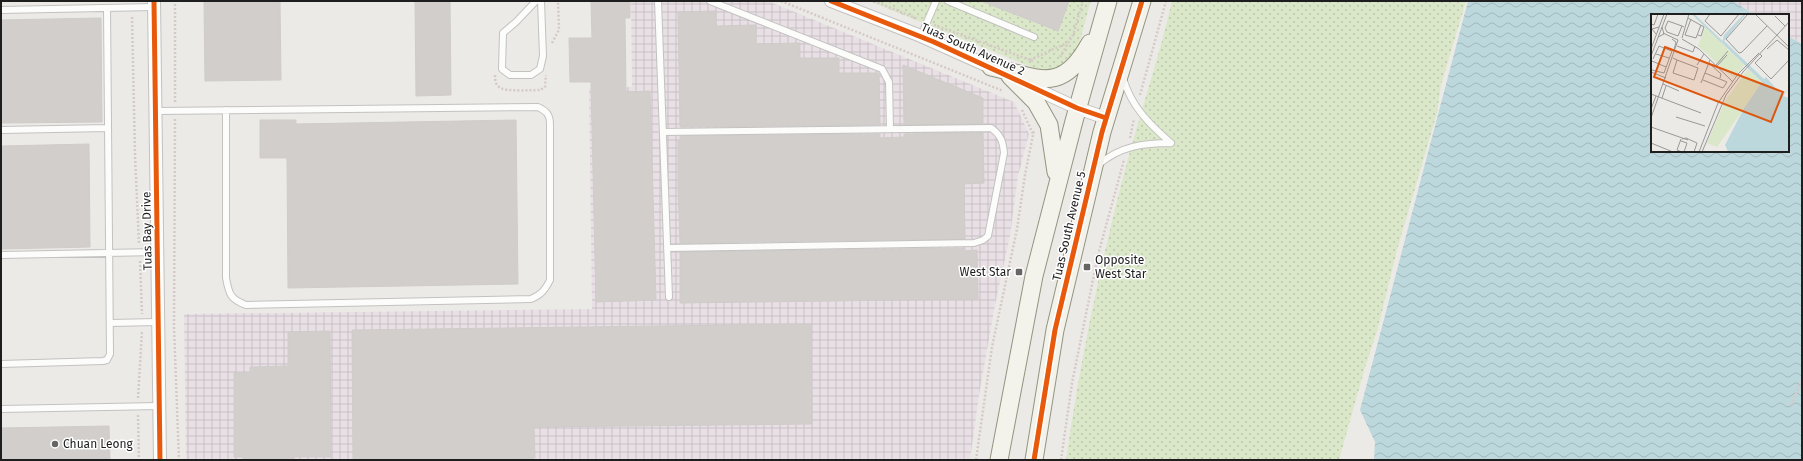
<svg xmlns="http://www.w3.org/2000/svg" width="1803" height="461" font-family="'Fira Sans',sans-serif">
	<defs>
		<pattern id="industrial-grid" width="8" height="8" patternUnits="userSpaceOnUse"><rect width="8" height="8" fill="#e9e0e6"/><path d="M0 4h8M4 0v8" fill="none" stroke="#c7c0c5"/></pattern>
		<pattern id="grass-dots" width="8" height="8" patternUnits="userSpaceOnUse"><rect width="8" height="8" fill="#dae7c8"/><path d="M2 2h.1M6 6h.1" fill="none" stroke="#bbc6ab" stroke-width="1.8" stroke-linecap="round"/></pattern>
		<pattern id="water-waves" width="16" height="10" patternUnits="userSpaceOnUse"><rect width="16" height="10" fill="#bdd8dc"/><path d="M0 5q4-4 8 0t8 0" fill="none" stroke="#a2b9bc"/></pattern>
	</defs>
	<rect width="100%" height="100%" fill="#eceae7"/>
	<!-- industrial -->
	<path fill="url(#industrial-grid)" d="M631,1H768L1014,102L1029,134L1018,176L1010,236L995,305L979,395L970,460H186L184,314L592,309L589,88L632,87Z
		M1733,1H1802V44L1788,36V15H1755Z"/>
	<!-- grass -->
	<path fill="url(#grass-dots)" d="M869,1H1091L1074,61L1044,72Z
		M1172,1H1466L1441,85L1437,113L1397,250L1378,328L1364,371L1339,460H1066C1080,362 1100,265 1125,170C1140,113 1159,58 1172,1Z"/>
	<!-- water -->
	<path fill="url(#water-waves)" d="M1468,1H1733L1755,15H1652V151H1788V36L1802,44V460H1374L1375,442L1360,410Z"/>
	<!-- building -->
	<path fill="#d1cecc" stroke="#cfccc9" d="M204,1H280L281,80L205,81Z
		M415,1H450L451,95L416,96Z
		M591,1H630V18H625L626,92L650,91L656,300L596,302L591,82H570L569,38H592Z
		M981,1H1069L1058,31Z
		M716,11V26L756,25V44L800,43V58H839V73H879L880,125L680,127L678,12Z
		M101,18L102,122L1,123V20Z
		M903,65L983,98V124L904,125Z
		M260,120H296V124L516,120L518,284L288,288L287,158H260Z
		M983,133L984,183L964,184L965,239L680,243L678,187V141H680V136L880,134V138L904,137V134Z
		M89,144L90,247L1,249V146Z
		M965,248V251L977,250L978,299L680,303V252Z
		M811,324L812,424L534,427L535,458L517,459V460H353L352,330Z
		M330,331L331,457H294V460H243V457H234V373H250V367L288,366V332Z
		M109,426L110,460H1V428Z"/>
	<g fill="none" stroke-linecap="round" stroke-linejoin="round">
		<!-- lane casing -->
		<g stroke="#c3c2c1" stroke-width="8">
			<path id="lane" d="M536,1L516,22L503,33L502,69L510,75H531L540,69L543,56L541,1
				M658,1L669,297
				M710,1L882,69L889,82L890,129
				M948,1L1034,37
				M1,10L154,7
				M921,36L936,1
				M1123,78C1131,106 1149,124 1171,143
				M156,111L538,107C546,111 550,114 550,124V280C545,290 541,295 531,299L246,305C230,299 229,294 226,278V110
				M1,130L108,128
				M663,132L991,128C1001,135 1003,142 1004,153L988,236L983,240L974,243L667,248
				M1098,165C1120,146 1144,143 1171,143
				M1,255L158,252
				M110,323L158,322
				M1,364L103,361L107,360L110,354L107,8
				M1,409L159,406"/>
		</g>
		<!-- street casing -->
		<g stroke="#c3c2c1" stroke-width="14">
			<path id="street" d="M154,1L160,460
				M831,1L921,36L997,70
				M1019,81L1077,108L1106,118"/>
		</g>
		<!-- secondary casing -->
		<g stroke="#949481" stroke-width="19">
			<path id="secondary" d="M991,67C1038,77 1061,96 1090,43
				M1010,76L1036,102L1049,125L1056,172
				M999,460L1034,276L1074,121L1108,1
				M1034,460L1055,330L1102,132L1142,1"/>
		</g>
		<!-- path -->
		<path stroke="#d5c9c7" stroke-width="2.5" stroke-dasharray="2 2" stroke-linecap="butt" d="M781,1L1003,91
			M874,1L918,19
			M132,17L135,155L139,244
			M934,25L1033,61
			M552,43L559,30L558,1
			M1060,57L1073,35L1083,1
			M1030,60L1067,43
			M495,75C495,79 495,84 499,87C504,92 532,90 540,90L545,87L546,75
			M1140,95L1166,1
			M175,102V1
			M1022,110L1033,134
			M175,119L174,327L179,460
			M1130,138L1134,119
			M140,261L142,314
			M138,398L142,331
			M1791,405L1802,379
			M138,415L139,460
			M976,460L992,347L1017,229L1025,175L1034,130
			M1061,460L1072,383L1098,255L1124,160"/>
		<!-- lane -->
		<use href="#lane" stroke="#fcfcfb" stroke-width="6"/>
		<!-- street -->
		<use href="#street" stroke="#fcfcfb" stroke-width="12"/>
		<!-- secondary -->
		<use href="#secondary" stroke="#f3f2eb" stroke-width="17"/>
		<!-- cycleway casing -->
		<g stroke="#fff" stroke-width="8">
			<path id="cycleway" d="M154,1L160,460
				M831,1L934,42L1077,108L1106,118
				M1034,460L1055,330L1102,132L1142,1"/>
		</g>
		<!-- cycleway -->
		<use href="#cycleway" stroke="#e8590c" stroke-width="5"/>
	</g>
	<!-- markers -->
	<g fill="#666564" stroke="#fff" stroke-width="1.5">
		<rect x="1083" y="263" width="8" height="8" rx="2"/>
		<rect x="1015" y="268" width="8" height="8" rx="2"/>
		<circle cx="55" cy="444" r="4"/>
	</g>
	<g text-anchor="middle" stroke-width="3" stroke-linejoin="round" paint-order="stroke">
		<!-- street labels -->
		<g font-size="12" fill="#1e1e1e" stroke="#fff">
			<text transform="translate(973 49) rotate(24)" y="4">Tuas South Avenue 2</text>
			<text transform="translate(1069 226) rotate(-77)" y="4">Tuas South Avenue 5</text>
			<text transform="translate(147 231) rotate(-91)" y="4">Tuas Bay Drive</text>
		</g>
		<!-- poi labels -->
		<g font-size="12" fill="#1e1e1e" stroke="#fff" text-anchor="start">
			<text x="1095" y="264">Opposite<tspan x="1095" dy="14">West Star</tspan></text>
			<text x="1011" y="276" text-anchor="end">West Star</text>
			<text x="63" y="448">Chuan Leong</text>
		</g>
	</g>
	<!-- overview -->
	<g transform="translate(1651 14)">
		<rect width="138" height="138" fill="#eceae7"/>
		<path d="M54,13L93,51L83,64L47,32ZM97,55L111,68L66,133L56,129L74,87Z" fill="#dae7c8"/>
		<path d="M93,0H95L73,27L113,65L115,63L131,81L138,74L132,82L138,84V138H77L74,131L93,94L111,68L71,29L73,21Z" fill="#bdd8dc"/>
		<path fill="none" stroke="#bdd8dc" stroke-width="2" d="M42,0L71,28"/>
		<path fill="none" stroke="#9a9897" stroke-width="1" d="M59,0L54,7L70,22L88,0M97,0L75,25L88,39L91,38L116,12M104,0L138,33M124,2L134,12M37,4L53,13L50,22L47,21M40,5L34,21L45,24L50,11M0,10L3,11L7,0M31,12L27,22L16,18L14,14L17,7L31,12L33,13M12,19L27,26M5,20L1,15L8,13M7,23L13,20L11,13M31,24L38,0M21,25L25,28L23,36M31,25L48,35L82,68M26,32L42,38L44,32M0,35L13,0M116,35L126,26L138,36M5,40L18,44M109,40L111,42L104,49L120,65L138,46M0,42L16,0M22,44L26,46L47,54L43,66L22,59L26,46M2,45L8,32L21,37M1,47L15,53M58,49L70,60L69,64M46,51L53,40M65,51L77,37M66,52L76,41M1,56L13,59L21,37M0,58L15,64M52,66L72,74L76,68L54,59M50,69L59,46M12,70L28,77M0,80L50,99M11,84L15,72M0,95L5,82M25,103L54,112M0,104L27,26M0,113L37,126M30,125L26,136L31,138M31,125L35,124L46,129L43,138M30,127L36,129L33,138M0,129L22,138M48,138L67,89L87,60L108,39M51,138L75,81L92,58L138,8"/>
		<path fill="#de560d" fill-opacity="0.15" stroke="#de560d" stroke-width="2" d="M14,33L132,78L120,108L3,63Z"/>
		<rect width="138" height="138" fill="none" stroke="#1e1e1e" stroke-width="2"/>
	</g>
	<!-- border -->
	<rect width="1803" height="461" fill="none" stroke="#1e1e1e" stroke-width="4"/>
</svg>
